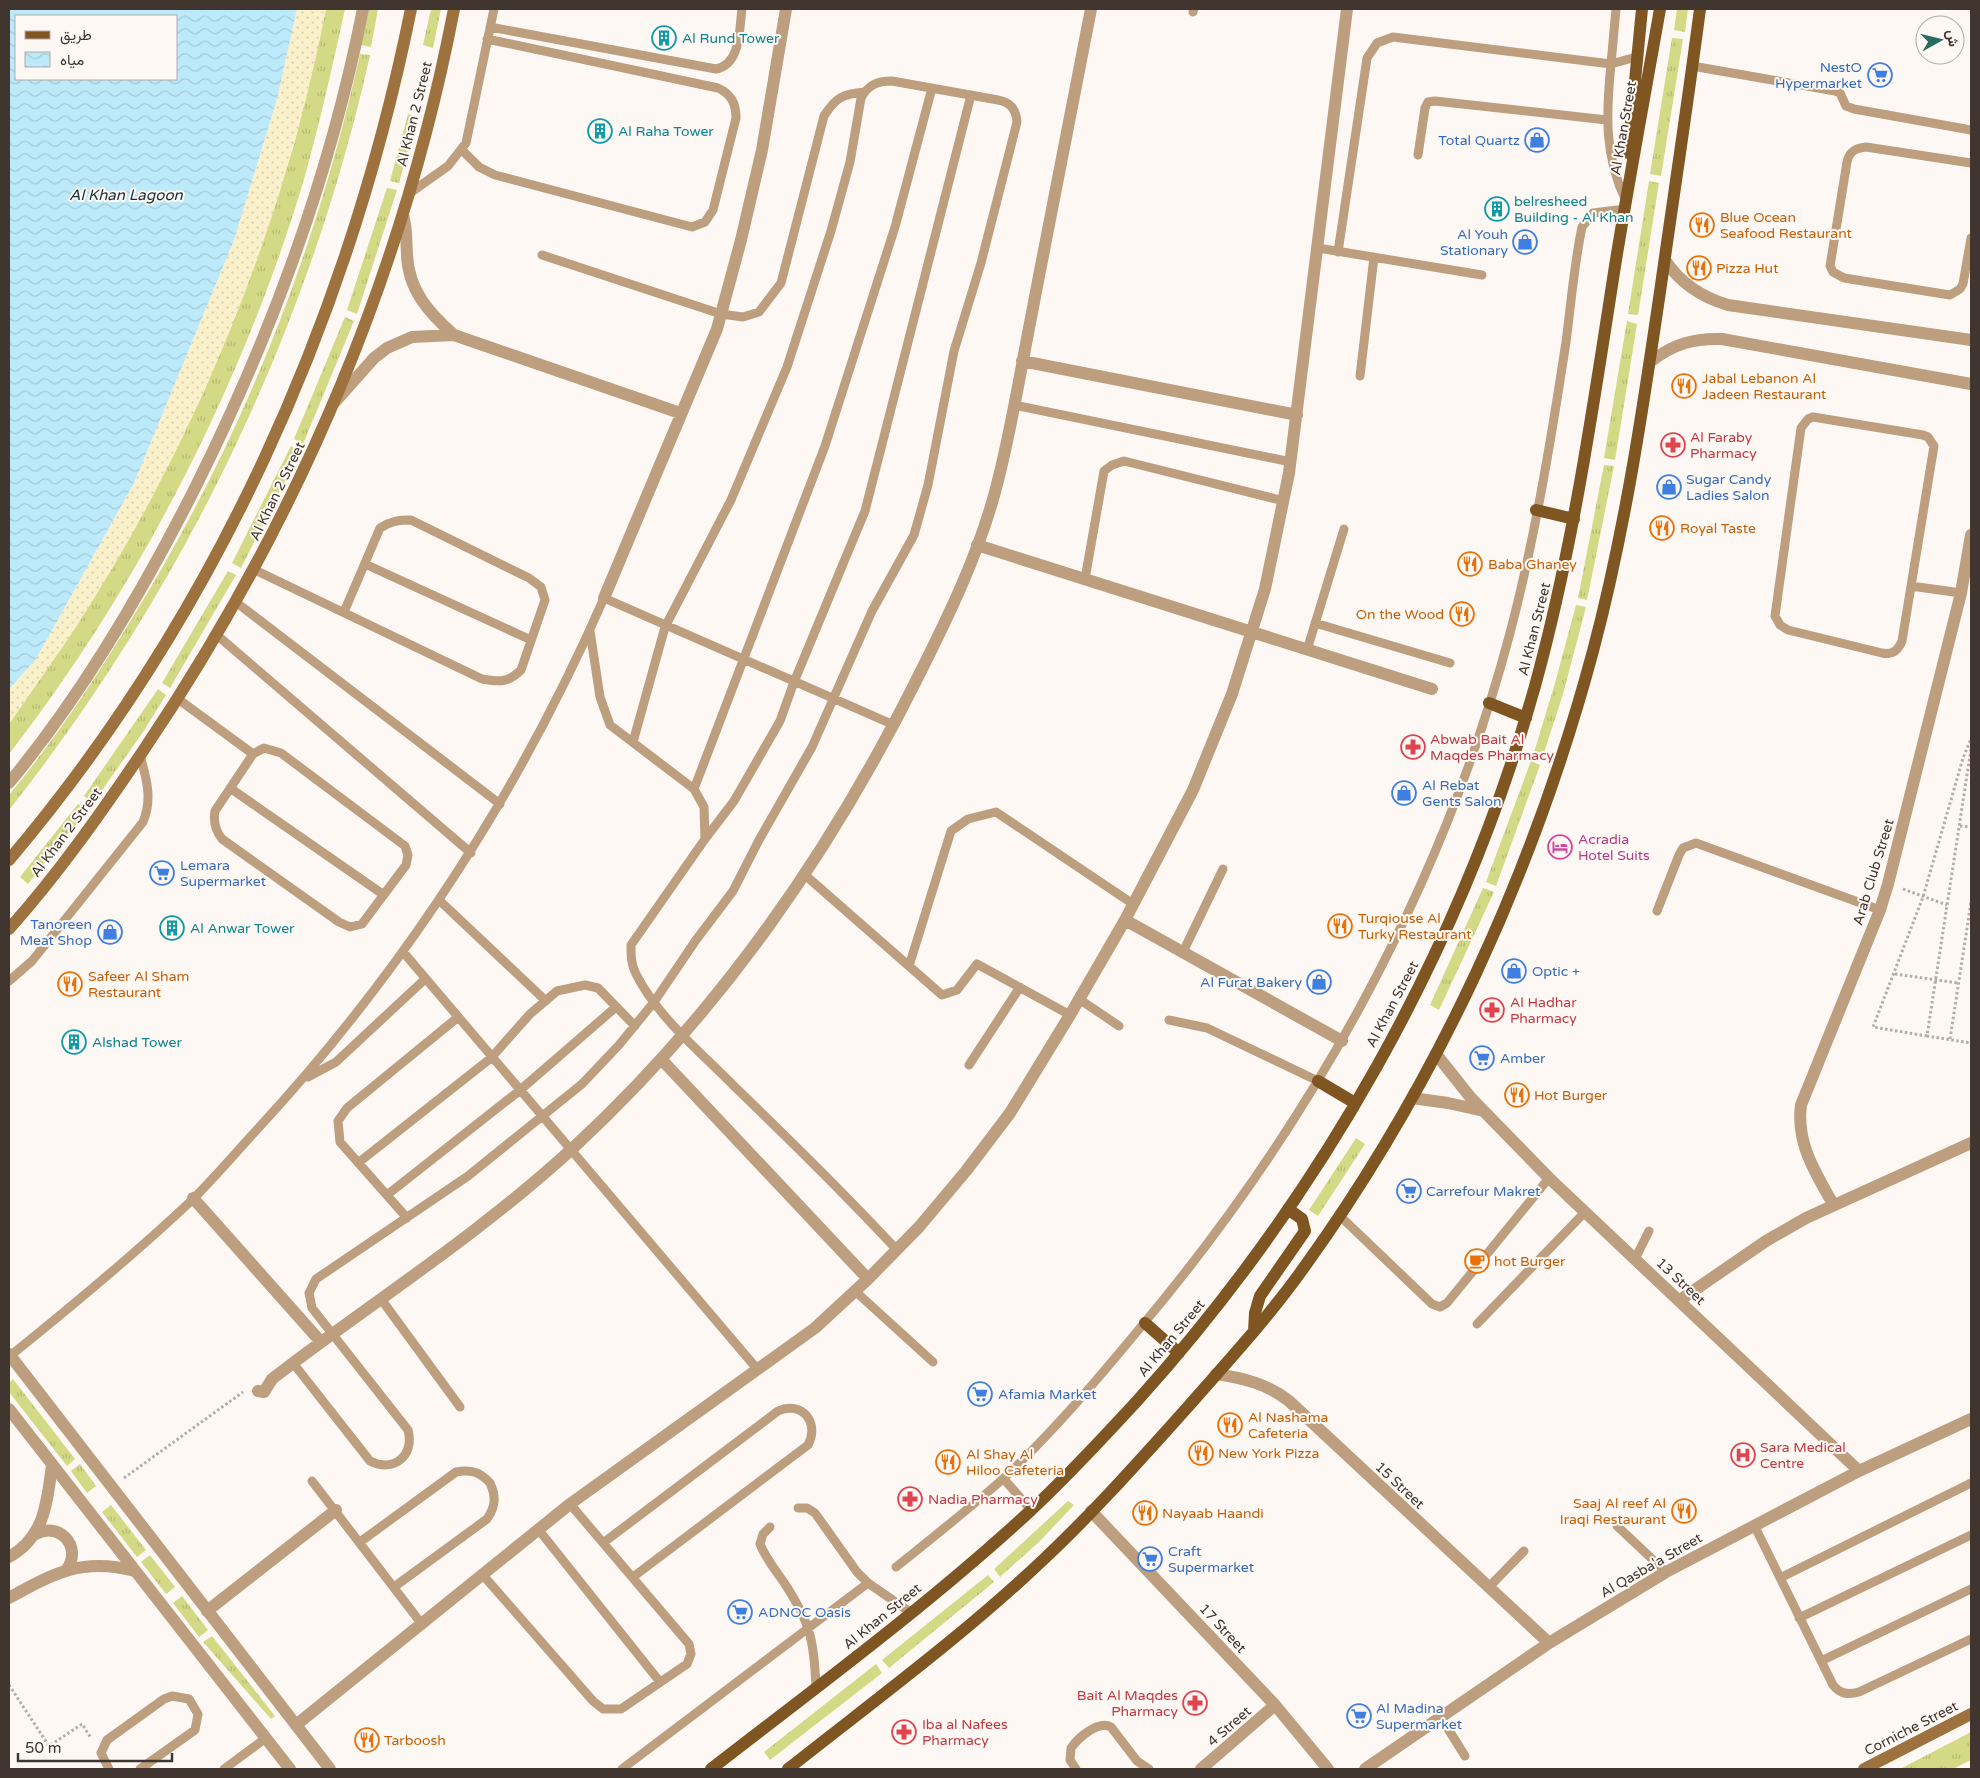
<svg xmlns="http://www.w3.org/2000/svg" width="1980" height="1778" font-family="'Varela Round',Vazirmatn,sans-serif">
	<defs>
		<pattern id="grass-tufts" width="24" height="20" patternUnits="userSpaceOnUse" patternTransform="scale(1.25)"><rect width="24" height="20" fill="#d3d984"/><path d="M3 7l-1-3M5 7V3M7 7l1-3M15 17l-1-3M17 17v-4M19 17l1-3" fill="none" stroke="#b6bb72"/></pattern>
		<pattern id="sand-dots" width="8" height="8" patternUnits="userSpaceOnUse" patternTransform="scale(1.25)"><rect width="8" height="8" fill="#faf0ca"/><path d="M2 2h.1M6 6h.1" fill="none" stroke="#d8ceae" stroke-width="1.8" stroke-linecap="round"/></pattern>
		<pattern id="water-waves" width="16" height="10" patternUnits="userSpaceOnUse" patternTransform="scale(1.25)"><rect width="16" height="10" fill="#bdeafa"/><path d="M0 5q4-4 8 0t8 0" fill="none" stroke="#a4c9d7"/></pattern>
	</defs>
	<rect width="100%" height="100%" fill="#fef8f4"/>
	<!-- grass -->
	<path fill="url(#grass-tufts)" d="M326,9H345C332,68 319,127 302,186C241,387 138,588 9,754V724L73,631L115,562L152,496L205,389L252,271L294,145Z
		M369,9H378L371,47L361,45Z
		M431,9H441L433,48L423,45Z
		M1677,9H1688L1685,32L1674,30Z
		M1672,38L1683,39L1661,176L1650,174Z
		M360,54L370,55C309,330 183,590 9,810V795C53,742 92,684 128,625C238,448 315,258 360,54Z
		M408,114L417,117L399,183L390,181Z
		M1649,181L1659,183L1638,315L1628,314Z
		M387,188L397,190L357,314L347,310Z
		M345,317L354,321L303,444L294,439Z
		M1627,321L1637,324L1615,460L1604,458Z
		M291,446L300,451L241,568L232,563Z
		M1604,465L1614,466L1587,600L1578,598Z
		M228,571L236,575L170,688L162,683Z
		M1576,605L1586,607L1563,694L1542,759L1533,756L1555,683Z
		M158,689L166,695L143,732L93,803L84,796Z
		M1531,761L1540,765L1496,886L1486,882Z
		M78,804L87,810L28,884L20,877Z
		M1483,888L1494,892L1439,1010L1430,1005Z
		M1356,1138L1365,1144L1318,1216L1309,1210Z
		M13,1379L75,1459L67,1466L9,1392V1383Z
		M80,1464L96,1486L87,1493L71,1471Z
		M1068,1501L1074,1505L1039,1542L1000,1577L994,1569Z
		M111,1505L146,1550L137,1557L102,1512Z
		M150,1555L175,1587L166,1594L141,1562Z
		M988,1575L994,1582L889,1668L882,1660Z
		M182,1596L208,1630L199,1637L173,1603Z
		M212,1636L275,1716L271,1719L203,1642Z
		M876,1664L882,1673L770,1760L764,1752Z
		M1971,1732V1760L1953,1769H1900Z"/>
	<!-- sand -->
	<path fill="url(#sand-dots)" d="M297,9H326C284,227 194,447 72,633C52,663 30,693 9,724V689L36,659L134,483L234,240L277,99Z"/>
	<!-- water -->
	<path fill="url(#water-waves)" fill-rule="evenodd" d="M9,9H297L277,99L234,240L134,483L36,659L9,689ZM16,16H176V79H16Z"/>
	<g fill="none" stroke-linecap="round" stroke-linejoin="round">
		<!-- path -->
		<path stroke="#b4aca7" stroke-width="3" stroke-dasharray="2.5 2.5" stroke-linecap="butt" d="M1971,749L1927,1036L1971,1043
			M1960,826L1971,827
			M1903,889L1947,905
			M1895,974L1958,983
			M1927,1036L1873,1027L1923,897L1963,758L1971,739
			M1950,1039L1971,902
			M124,1478L243,1392
			M9,1685L49,1746L82,1724L91,1738"/>
		<!-- service -->
		<path stroke="#bd9e7e" stroke-width="9" d="M1193,12L1194,9
			M490,27L716,69C741,64 739,30 742,9
			M1692,66L1835,91L1840,93L1846,106L1854,109L1971,130
			M462,150L479,167L495,175L692,227L705,222L713,210L736,118C736,103 731,94 718,88L487,39
			M1418,155L1425,108L1428,102L1435,101L1607,120
			M1971,163L1866,147C1855,148 1849,152 1847,162L1830,266L1833,272L1844,278L1950,295L1960,289L1963,284L1971,238
			M410,193L448,166L466,143L494,9
			M1626,201C1604,156 1606,113 1611,64L1636,57
			M1318,248L1482,275
			M1338,252L1367,58L1377,43L1393,37L1611,64L1616,9
			M542,255L721,314L743,317L759,312L781,283L824,116C836,97 843,94 865,92
			M1360,376L1374,257
			M1014,405L1291,462
			M1813,417L1923,435L1928,437L1934,446L1902,641C1898,651 1892,655 1882,653L1788,630L1780,625L1775,616L1801,428L1808,419Z
			M365,564L531,640
			M255,570L482,679C499,682 508,683 521,670L545,600L541,587L529,578L411,520C399,520 391,521 380,528L344,612
			M1085,579L1104,471L1112,465L1124,461L1284,501
			M1911,586L1961,593
			M237,603L500,804
			M1315,623L1450,663
			M590,631L600,697L610,725L694,789L704,807L705,839L631,945C631,955 631,965 636,974C658,1018 702,1053 736,1088C791,1141 845,1194 897,1250
			M218,636L471,853
			M1307,650L1344,529
			M178,699L253,754
			M264,748L281,753L405,846L408,855L406,865L362,924L350,927L339,922L222,839C215,830 213,822 215,811L253,754Z
			M230,788L384,895
			M694,789L825,446L895,227L932,88
			M705,839L734,801L780,721L794,682L865,511L971,95
			M805,875L942,995L957,990L977,964L1070,1015
			M440,901L546,1001
			M1657,911L1679,855L1683,848L1696,843L1880,910
			M1183,952L1223,869
			M404,953L758,1370
			M909,966L951,831L968,819L996,812L1133,904
			M9,981L32,961L143,822C153,798 146,778 140,755
			M1079,999L1119,1026
			M1169,1020L1207,1028L1318,1081
			M969,1065L1020,987
			M308,1077L336,1062L424,980
			M358,1163L491,1058L530,1014L557,991L585,985L598,988L635,1026
			M387,1195L519,1091L616,1007
			M1340,1216L1432,1304L1440,1307L1447,1303L1549,1178
			M407,1218L340,1142L338,1121L347,1108L457,1018
			M1635,1259L1649,1231
			M855,1291L933,1362
			M381,1299L460,1407
			M1477,1324L1585,1212
			M10,1356C72,1306 134,1255 192,1200C213,1179 232,1157 252,1135C399,977 517,797 604,598L894,725
			M293,1363L370,1461C393,1473 415,1456 408,1430L312,1308L309,1293L316,1279L468,1176L582,1084L619,1045L654,1002L696,940L733,891L759,840L812,747L872,611L914,535L928,485L954,351L981,263L1017,122C1016,109 1010,102 998,100L892,81C877,81 868,85 861,98L850,162L831,231L787,367L731,500L665,627L633,742
			M1003,1478L1031,1510
			M312,1481L421,1623
			M798,1508H807L815,1513L857,1572L868,1583L910,1612
			M1754,1525L1833,1685C1840,1694 1848,1695 1859,1692L1971,1639
			M1617,1526L1666,1572
			M770,1527L763,1534L760,1544C766,1559 777,1572 785,1584C811,1624 814,1641 816,1687
			M538,1529L660,1682
			M360,1542L456,1472C471,1469 480,1472 490,1483C496,1496 496,1506 487,1519L394,1587
			M603,1543L778,1411C802,1400 820,1423 808,1445L633,1577
			M896,1567C932,1538 969,1509 1004,1478C1053,1432 1097,1380 1140,1328C1310,1126 1442,890 1510,633C1535,538 1551,440 1566,342C1571,304 1574,265 1582,227L1593,213L1625,209
			M482,1574L593,1701L603,1709H621L687,1664L691,1654L689,1644L570,1504
			M1780,1578L1971,1483
			M1488,1588L1524,1551
			M1799,1618L1971,1535
			M1821,1661L1971,1589
			M1440,1716L1465,1756
			M109,1769L101,1753L107,1740L164,1699L172,1696L189,1699L198,1714L195,1730L140,1769
			M224,1769L266,1738
			M622,1769L868,1583
			M1076,1769L1070,1760L1071,1748C1078,1738 1098,1720 1111,1727L1137,1761L1149,1769"/>
		<!-- pedestrian -->
		<path stroke="#bd9e7e" stroke-width="12" d="M9,783C83,694 143,591 195,488C271,336 330,176 363,9"/>
		<!-- minor -->
		<path stroke="#bd9e7e" stroke-width="12" d="M403,215C407,228 406,240 407,254C408,290 429,313 454,335
			M1665,260C1680,283 1701,297 1728,305L1971,340
			M1022,361L1297,415
			M1650,362C1673,344 1694,338 1722,339L1971,384
			M334,403L374,358L387,348L412,337L454,335L680,413
			M977,545L1432,689
			M604,598L717,329L741,240L762,150L786,9
			M1125,920L1342,1041
			M1436,1054L1471,1098L1549,1178L1859,1471
			M661,1059L868,1279
			M1412,1098L1448,1103L1484,1111
			M193,1198L321,1342
			M1833,1204C1815,1172 1796,1143 1801,1105L1880,910L1888,884L1961,593L1971,535
			M1680,1300L1766,1241L1806,1218L1971,1143
			M1216,1374C1243,1378 1268,1384 1289,1401L1549,1643
			M258,1391L264,1392L272,1379L293,1363C387,1293 486,1228 573,1148C720,1012 831,852 920,673C949,615 978,555 995,492C1010,437 1019,379 1030,323C1050,218 1071,113 1091,9
			M1091,1511L1275,1705L1328,1769
			M34,1535C58,1520 83,1546 67,1569
			M9,1557C45,1537 47,1502 52,1465
			M9,1598C54,1573 83,1557 135,1571
			M207,1611L336,1510
			M296,1725L570,1504L815,1328L868,1279L919,1227L966,1171L1010,1113L1070,1015L1125,920L1193,790L1232,694L1265,589L1289,473L1347,9
			M1201,1769L1275,1705
			M1365,1769L1549,1643L1666,1572L1859,1471L1971,1419"/>
		<!-- tertiary -->
		<path stroke="#bd9e7e" stroke-width="12" d="M9,1354L330,1769
			M9,1409L290,1769"/>
		<!-- secondary -->
		<path stroke="#9d723f" stroke-width="12" d="M9,860C215,617 348,320 411,9
			M9,929C59,873 101,813 143,751C297,523 402,279 454,9
			M1864,1769L1971,1714"/>
		<!-- primary -->
		<path stroke="#7f5521" stroke-width="12" d="M1628,153L1642,9
			M1536,510L1574,519
			M1489,703L1526,718
			M1318,1081L1355,1103
			M1145,1323L1179,1353
			M1254,1331L1255,1313L1260,1296L1305,1231L1302,1219L1288,1209
			M711,1769C818,1686 928,1605 1028,1513C1066,1478 1102,1439 1137,1401C1320,1198 1461,950 1535,686C1573,548 1593,407 1615,266C1629,180 1645,94 1660,9
			M788,1769C874,1701 964,1635 1044,1559C1094,1512 1140,1460 1186,1409C1227,1362 1269,1317 1305,1266C1438,1081 1534,871 1593,651C1625,531 1643,408 1661,285C1674,193 1688,101 1700,9"/>
	</g>
	<!-- icons -->
	<defs>
		<g id="building-ring" transform="scale(1.25)"><circle r="9.5" fill="#fef8f4" stroke="#0f9aa8" stroke-width="1.5"/><path d="M-4-6H4V6H1V3H-1V6H-4ZM-2.5-4.3h1.7v1.8h-1.7ZM.8-4.3h1.7v1.8H.8ZM-2.5-1h1.7V.8h-1.7ZM.8-1h1.7V.8H.8Z" fill="#0f9aa8"/></g>
		<g id="supermarket-ring" transform="scale(1.25)"><circle r="9.5" fill="#fef8f4" stroke="#3f7fe0" stroke-width="1.5"/><path d="M-6-5.5h2.5l.6 2H6L4.5 2H-2.5L-4.4-4H-6ZM-1.5 3.2a1.3 1.3 0 1 0 .1 0ZM3 3.2a1.3 1.3 0 1 0 .1 0Z" fill="#3f7fe0"/></g>
		<g id="shop-ring" transform="scale(1.25)"><circle r="9.5" fill="#fef8f4" stroke="#3f7fe0" stroke-width="1.5"/><path d="M-5-2.5h2.3a2.7 3.5 0 0 1 5.4 0H5L5.5 6h-11ZM-1.5-2.5h3a1.5 2.3 0 0 0-3 0Z" fill="#3f7fe0"/></g>
		<g id="restaurant-ring" transform="scale(1.25)"><circle r="9.5" fill="#fef8f4" stroke="#e8710a" stroke-width="1.5"/><path d="M-5-6h1v4h1v-4h1v4h1v-4h1v5L-1.5 .5V6h-2V.5L-5-1ZM5-6V6H3V1.5H1.5Q1.5-4 5-6Z" fill="#e8710a"/></g>
		<g id="pharmacy-ring" transform="scale(1.25)"><circle r="9.5" fill="#fef8f4" stroke="#e0444e" stroke-width="1.5"/><path d="M-2-6h4v4h4v4h-4v4h-4v-4h-4v-4h4Z" fill="#e0444e"/></g>
		<g id="hotel-ring" transform="scale(1.25)"><circle r="9.5" fill="#fef8f4" stroke="#d1479c" stroke-width="1.5"/><path d="M-6-4.5h1.5V1H6V5H4.5V3h-9V5H-6ZM-4 0a1.8 1.8 0 1 1 3.6 0ZM.5 0V-2.5h3Q6-2.5 6 0Z" fill="#d1479c"/></g>
		<g id="cafe-ring" transform="scale(1.25)"><circle r="9.5" fill="#fef8f4" stroke="#e8710a" stroke-width="1.5"/><path d="M-5.5-4.5H6V0H3Q3 3.5 0 3.5H-2.5Q-5.5 3.5-5.5 0ZM3-3.2v2h1.7v-2ZM-6 4.5H4V6H-6Z" fill="#e8710a"/></g>
		<g id="hospital-ring" transform="scale(1.25)"><circle r="9.5" fill="#fef8f4" stroke="#e0444e" stroke-width="1.5"/><path d="M-5-5h3v3.5h4V-5h3V5h-3V1.5h-4V5h-3Z" fill="#e0444e"/></g>
	</defs>
	<g fill-rule="evenodd">
		<use href="#building-ring" x="664" y="38"/>
		<use href="#supermarket-ring" x="1880" y="75"/>
		<use href="#building-ring" x="600" y="131"/>
		<use href="#shop-ring" x="1537" y="140"/>
		<use href="#building-ring" x="1497" y="209"/>
		<use href="#restaurant-ring" x="1702" y="225"/>
		<use href="#shop-ring" x="1525" y="242"/>
		<use href="#restaurant-ring" x="1699" y="268"/>
		<use href="#restaurant-ring" x="1684" y="386"/>
		<use href="#pharmacy-ring" x="1673" y="445"/>
		<use href="#shop-ring" x="1669" y="487"/>
		<use href="#restaurant-ring" x="1662" y="528"/>
		<use href="#restaurant-ring" x="1470" y="564"/>
		<use href="#restaurant-ring" x="1462" y="614"/>
		<use href="#pharmacy-ring" x="1413" y="747"/>
		<use href="#shop-ring" x="1404" y="793"/>
		<use href="#hotel-ring" x="1560" y="847"/>
		<use href="#supermarket-ring" x="162" y="873"/>
		<use href="#restaurant-ring" x="1340" y="926"/>
		<use href="#building-ring" x="172" y="928"/>
		<use href="#shop-ring" x="110" y="932"/>
		<use href="#shop-ring" x="1514" y="971"/>
		<use href="#shop-ring" x="1319" y="982"/>
		<use href="#restaurant-ring" x="70" y="984"/>
		<use href="#pharmacy-ring" x="1492" y="1010"/>
		<use href="#building-ring" x="74" y="1042"/>
		<use href="#supermarket-ring" x="1482" y="1058"/>
		<use href="#restaurant-ring" x="1517" y="1095"/>
		<use href="#supermarket-ring" x="1409" y="1191"/>
		<use href="#cafe-ring" x="1477" y="1261"/>
		<use href="#supermarket-ring" x="980" y="1394"/>
		<use href="#restaurant-ring" x="1230" y="1425"/>
		<use href="#restaurant-ring" x="1201" y="1453"/>
		<use href="#hospital-ring" x="1743" y="1455"/>
		<use href="#restaurant-ring" x="948" y="1462"/>
		<use href="#pharmacy-ring" x="910" y="1499"/>
		<use href="#restaurant-ring" x="1684" y="1511"/>
		<use href="#restaurant-ring" x="1145" y="1513"/>
		<use href="#supermarket-ring" x="1150" y="1559"/>
		<use href="#supermarket-ring" x="740" y="1612"/>
		<use href="#pharmacy-ring" x="1195" y="1703"/>
		<use href="#supermarket-ring" x="1359" y="1716"/>
		<use href="#pharmacy-ring" x="904" y="1732"/>
		<use href="#restaurant-ring" x="367" y="1740"/>
	</g>
	<g text-anchor="middle" stroke-width="4" stroke-linejoin="round" paint-order="stroke">
		<!-- culture labels -->
		<g font-size="14" fill="#0d838f" stroke="#fef8f4" text-anchor="start">
			<text x="682" y="43">Al Rund Tower</text>
			<text x="618" y="136">Al Raha Tower</text>
			<text x="1514" y="206">belresheed<tspan x="1514" dy="16">Building - Al Khan</tspan></text>
			<text x="190" y="933">Al Anwar Tower</text>
			<text x="92" y="1047">Alshad Tower</text>
		</g>
		<!-- shop labels -->
		<g font-size="14" fill="#366cbe" stroke="#fef8f4" text-anchor="start">
			<text x="1862" y="72" text-anchor="end">NestO<tspan x="1862" dy="16">Hypermarket</tspan></text>
			<text x="1520" y="145" text-anchor="end">Total Quartz</text>
			<text x="1508" y="239" text-anchor="end">Al Youh<tspan x="1508" dy="16">Stationary</tspan></text>
			<text x="1686" y="484">Sugar Candy<tspan x="1686" dy="16">Ladies Salon</tspan></text>
			<text x="1422" y="790">Al Rebat<tspan x="1422" dy="16">Gents Salon</tspan></text>
			<text x="180" y="870">Lemara<tspan x="180" dy="16">Supermarket</tspan></text>
			<text x="92" y="929" text-anchor="end">Tanoreen<tspan x="92" dy="16">Meat Shop</tspan></text>
			<text x="1532" y="976">Optic +</text>
			<text x="1302" y="987" text-anchor="end">Al Furat Bakery</text>
			<text x="1500" y="1063">Amber</text>
			<text x="1426" y="1196">Carrefour Makret</text>
			<text x="998" y="1399">Afamia Market</text>
			<text x="1168" y="1556">Craft<tspan x="1168" dy="16">Supermarket</tspan></text>
			<text x="758" y="1617">ADNOC Oasis</text>
			<text x="1376" y="1713">Al Madina<tspan x="1376" dy="16">Supermarket</tspan></text>
		</g>
		<!-- street labels -->
		<g font-size="14" fill="#41362f" stroke="#fef8f4">
			<text transform="translate(414 114) rotate(-76)" y="5">Al Khan 2 Street</text>
			<text transform="translate(1623 128) rotate(-80)" y="5">Al Khan Street</text>
			<text transform="translate(277 491) rotate(-64)" y="5">Al Khan 2 Street</text>
			<text transform="translate(1534 629) rotate(-76)" y="5">Al Khan Street</text>
			<text transform="translate(66 832) rotate(-53)" y="5">Al Khan 2 Street</text>
			<text transform="translate(1873 872) rotate(-73)" y="5">Arab Club Street</text>
			<text transform="translate(1392 1004) rotate(-62)" y="5">Al Khan Street</text>
			<text transform="translate(1681 1281) rotate(43)" y="5">13 Street</text>
			<text transform="translate(1171 1338) rotate(-50)" y="5">Al Khan Street</text>
			<text transform="translate(1400 1485) rotate(43)" y="5">15 Street</text>
			<text transform="translate(1651 1565) rotate(-30)" y="5">Al Qasba'a Street</text>
			<text transform="translate(882 1616) rotate(-39)" y="5">Al Khan Street</text>
			<text transform="translate(1223 1628) rotate(47)" y="5">17 Street</text>
			<text transform="translate(1229 1726) rotate(-41)" y="5">4 Street</text>
			<text transform="translate(1911 1728) rotate(-27)" y="5">Corniche Street</text>
		</g>
		<!-- food labels -->
		<g font-size="14" fill="#c56008" stroke="#fef8f4" text-anchor="start">
			<text x="1720" y="222">Blue Ocean<tspan x="1720" dy="16">Seafood Restaurant</tspan></text>
			<text x="1716" y="273">Pizza Hut</text>
			<text x="1702" y="383">Jabal Lebanon Al<tspan x="1702" dy="16">Jadeen Restaurant</tspan></text>
			<text x="1680" y="533">Royal Taste</text>
			<text x="1488" y="569">Baba Ghaney</text>
			<text x="1444" y="619" text-anchor="end">On the Wood</text>
			<text x="1358" y="923">Turqiouse Al<tspan x="1358" dy="16">Turky Restaurant</tspan></text>
			<text x="88" y="981">Safeer Al Sham<tspan x="88" dy="16">Restaurant</tspan></text>
			<text x="1534" y="1100">Hot Burger</text>
			<text x="1494" y="1266">hot Burger</text>
			<text x="1248" y="1422">Al Nashama<tspan x="1248" dy="16">Cafeteria</tspan></text>
			<text x="1218" y="1458">New York Pizza</text>
			<text x="966" y="1459">Al Shay Al<tspan x="966" dy="16">Hiloo Cafeteria</tspan></text>
			<text x="1666" y="1508" text-anchor="end">Saaj Al reef Al<tspan x="1666" dy="16">Iraqi Restaurant</tspan></text>
			<text x="1162" y="1518">Nayaab Haandi</text>
			<text x="384" y="1745">Tarboosh</text>
		</g>
		<!-- health labels -->
		<g font-size="14" fill="#be3a42" stroke="#fef8f4" text-anchor="start">
			<text x="1690" y="442">Al Faraby<tspan x="1690" dy="16">Pharmacy</tspan></text>
			<text x="1430" y="744">Abwab Bait Al<tspan x="1430" dy="16">Maqdes Pharmacy</tspan></text>
			<text x="1510" y="1007">Al Hadhar<tspan x="1510" dy="16">Pharmacy</tspan></text>
			<text x="1760" y="1452">Sara Medical<tspan x="1760" dy="16">Centre</tspan></text>
			<text x="928" y="1504">Nadia Pharmacy</text>
			<text x="1178" y="1700" text-anchor="end">Bait Al Maqdes<tspan x="1178" dy="16">Pharmacy</tspan></text>
			<text x="922" y="1729">Iba al Nafees<tspan x="922" dy="16">Pharmacy</tspan></text>
		</g>
		<!-- hotel labels -->
		<g font-size="14" fill="#b23c85" stroke="#fef8f4" text-anchor="start">
			<text x="1578" y="844">Acradia<tspan x="1578" dy="16">Hotel Suits</tspan></text>
		</g>
		<!-- water labels -->
		<g font-size="15" font-style="italic" fill="#172e35" stroke="#fef8f4">
			<text x="126" y="200">Al Khan Lagoon</text>
		</g>
	</g>
	<!-- border -->
	<rect width="1980" height="1778" fill="none" stroke="#41362f" stroke-width="20"/>
	<!-- legend -->
	<rect x="15" y="15" width="162" height="65" fill="#fef8f4" stroke="#b2aaa5"/>
	<rect x="25" y="31" width="25" height="8" fill="#7f5521" stroke="#b2aaa5"/>
	<text x="60" y="40" font-size="15" fill="#41362f">طريق</text>
	<rect x="25" y="52" width="25" height="15" fill="url(#water-waves)" stroke="#b2aaa5"/>
	<text x="60" y="65" font-size="15" fill="#41362f">مياه</text>
	<!-- north arrow -->
	<g transform="translate(1940 40) rotate(82)"><circle r="24" fill="#fef8f4" stroke="#b2aaa5"/>
	<path d="M0-4L9 19L0 12L-9 19Z" fill="#296d5f"/>
	<text y="-8" font-size="14" font-weight="bold" text-anchor="middle" fill="#41362f">ش</text>
	</g>
	<!-- scale -->
	<path d="M18 1753v8h154v-8" fill="none" stroke="#41362f" stroke-width="2.5"/>
	<text x="25" y="1753" font-size="15" fill="#41362f" stroke="#fef8f4" stroke-width="4" paint-order="stroke">50 m</text>
</svg>
